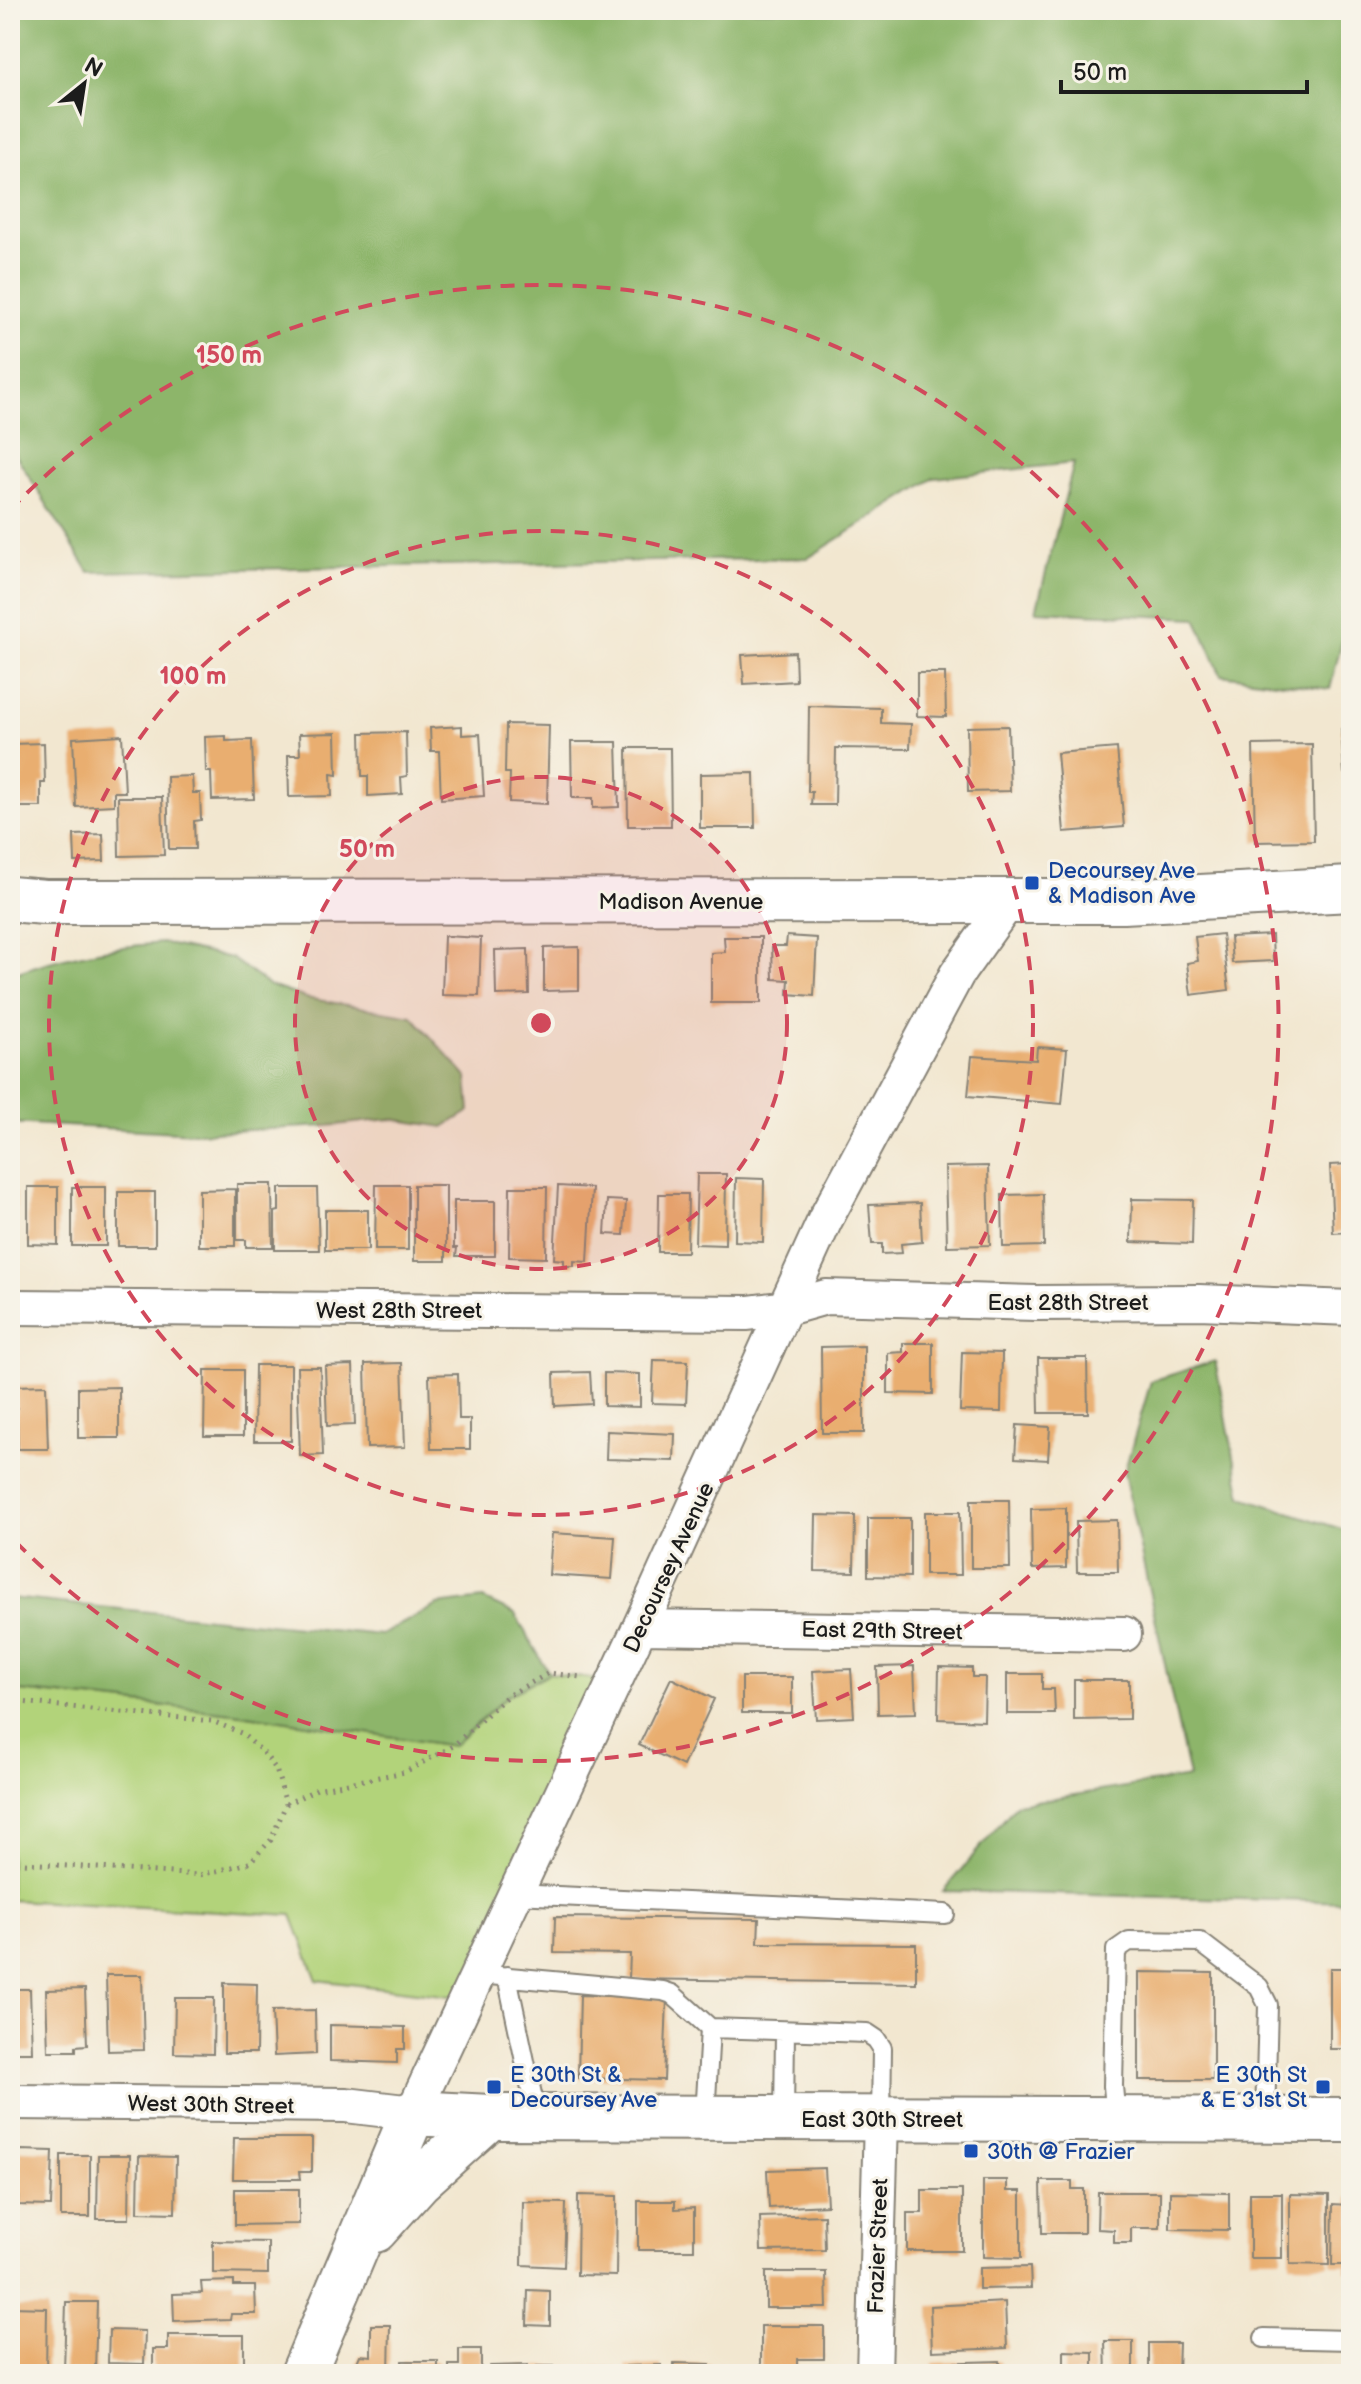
<svg xmlns="http://www.w3.org/2000/svg" width="1361" height="2384" font-family="'Balsamiq Sans',sans-serif">
	<rect width="100%" height="100%" fill="#f7f3e8"/>
	<filter id="ink" filterUnits="userSpaceOnUse"><feTurbulence type="fractalNoise" baseFrequency=".0125" numOctaves="2"/><feDisplacementMap in="SourceGraphic" scale="16" xChannelSelector="R" yChannelSelector="G"/><feConvolveMatrix kernelMatrix="1 2 1 2 8 2 1 2 1" color-interpolation-filters="sRGB"/></filter>
	<filter id="wash" filterUnits="userSpaceOnUse"><feTurbulence type="fractalNoise" baseFrequency=".006" numOctaves="4" result="noise"/><feDisplacementMap in="SourceGraphic" scale="32" xChannelSelector="R" yChannelSelector="G"/><feGaussianBlur stdDeviation="1.8" result="paint"/><feColorMatrix in="noise" values="0 0 0 0 0 0 0 0 0 0 0 0 0 0 0 0 0 1.4 0 .05"/><feComposite in="paint" operator="in"/></filter>
	<g filter="url(#wash)">
		<rect width="100%" height="100%" fill="#f2e7d0"/>
		<!-- green -->
		<path fill="#b2d37a" stroke="#67784b" stroke-width="2" d="M549,1673L614,1682L466,1998L317,1980L292,1915L10,1900V1690L234,1713L453,1746L507,1696Z"/>
		<!-- forest -->
		<path fill="#8db56a" stroke="#546843" stroke-width="2" d="M10,10H1351V605L1330,689L1221,675L1196,618L1036,611L1074,463L934,478L808,558L89,572L10,446Z
			M162,943L231,958L268,985L306,998L412,1016L467,1077L470,1111L444,1127L391,1119L327,1126L196,1133L10,1123V975C59,956 110,947 162,943Z
			M1215,1361L1242,1497L1351,1532V1902L943,1891L1017,1804L1189,1777L1124,1473L1151,1381Z
			M10,1598L381,1635L437,1605L483,1599L515,1614L549,1673L507,1696L453,1746L234,1713L10,1690Z"/>
		<g id="blocks">
			<!-- building -->
			<path fill="#e9ae6f" d="M795,652L796,681L744,684L742,655Z
				M917,673H945L946,717L917,716Z
				M809,706L881,708V723L911,724L910,749L836,748L835,805H811L812,792H808Z
				M506,724L549,725L547,804L509,802L510,773H505Z
				M462,726V735L480,734L484,796L441,799L439,751H431L430,728Z
				M1008,726L1010,791L968,792L967,727Z
				M1351,728V773H1344L1341,729Z
				M406,732L407,776L401,777L402,794L368,796V776H362L361,733Z
				M336,733L337,775L331,774L332,796L289,797L288,755H300L299,734Z
				M122,735L125,792H114V805L76,807L73,738Z
				M226,736V741L252,740L254,799L212,800L211,772H206L205,737Z
				M571,742H617L619,807L593,808V798H572Z
				M44,743L45,783H41V807H10V744Z
				M1312,744L1314,841L1255,842L1253,745Z
				M627,748H670L671,826H628Z
				M1117,748L1124,827L1064,832L1057,753Z
				M754,773L755,828H700V774Z
				M192,776L193,793H200L201,820L194,821L195,849H169L167,777Z
				M118,797H162L164,855L119,856Z
				M103,834L104,861L75,862L74,835Z
				M1222,934L1229,990L1191,995L1187,963L1198,961L1195,937Z
				M1272,935L1273,961L1232,963L1230,937Z
				M444,936L481,938L479,996L442,995Z
				M787,936L817,938L814,996L788,994L789,980L773,979L772,946H786Z
				M724,937H761V1003H711V953L725,952Z
				M579,947V990L544,991V948Z
				M528,949L529,994L496,995L495,950Z
				M1037,1047L1067,1049L1062,1104L968,1096L972,1056L1036,1060Z
				M1351,1164V1232L1333,1233L1330,1165Z
				M988,1166L990,1245L947,1246L945,1167Z
				M697,1174H726L725,1245L695,1244Z
				M736,1178L764,1179L763,1242L735,1241Z
				M237,1184H272L273,1247H246V1240H237Z
				M376,1185H408V1250H375Z
				M414,1185H446V1261H414Z
				M558,1186L592,1188L588,1262L574,1261V1266H564V1260L554,1259Z
				M28,1187H58V1245L28,1244Z
				M72,1187H106V1246H72Z
				M510,1187H547L546,1258L509,1257Z
				M279,1188H317L319,1250H275V1212L279,1211Z
				M235,1189V1246H199V1190Z
				M118,1192H155V1246H118Z
				M10,1193H16L15,1243H10Z
				M659,1194H688L687,1252H658Z
				M1043,1194L1044,1246L1003,1247L1002,1195Z
				M1132,1199L1193,1200L1192,1244L1131,1242Z
				M607,1200L626,1201L624,1235L605,1234Z
				M454,1201H495V1256H456L457,1248H454Z
				M920,1203L922,1242L901,1244L902,1253L882,1254V1244H872L869,1205Z
				M325,1210H368V1250H325Z
				M903,1343H933V1394L888,1393V1353L903,1352Z
				M864,1346V1433H822L821,1347Z
				M962,1352L1002,1353L1001,1412L960,1411Z
				M1038,1358H1087L1088,1413H1039Z
				M654,1360L688,1361L686,1404L652,1403Z
				M402,1363L405,1447L367,1448L365,1364Z
				M255,1365H291V1441H254Z
				M353,1365L355,1425L327,1426L325,1366Z
				M297,1367H320L323,1455L300,1456Z
				M205,1370H243V1436H204Z
				M590,1372L592,1404L555,1406L554,1373Z
				M604,1373L640,1374V1407L604,1406Z
				M458,1374L459,1419H470V1449H431L429,1375Z
				M46,1385L48,1449H18L16,1386Z
				M119,1387V1438H78V1388Z
				M1017,1425L1050,1427L1048,1460L1015,1458Z
				M607,1431L675,1434L674,1461L606,1459Z
				M971,1500H1009L1010,1568H971Z
				M1066,1508V1568L1032,1569L1031,1509Z
				M925,1512H960L961,1575H925Z
				M816,1515L855,1516L854,1572L815,1571Z
				M868,1518H910V1577L868,1576Z
				M1117,1520L1118,1572H1077L1076,1521Z
				M552,1533L615,1537L612,1579L549,1575Z
				M914,1666L916,1713L878,1714L877,1667Z
				M939,1667L972,1668V1677H985L984,1721L938,1719Z
				M851,1669L854,1717L816,1719L813,1671Z
				M1007,1674H1042V1689H1054L1055,1714H1007Z
				M742,1677H792V1713H742Z
				M671,1678L714,1699L683,1766L639,1745Z
				M1074,1680H1129V1719L1074,1720Z
				M555,1917L759,1919L758,1943L916,1944V1983L629,1979L630,1954L554,1953Z
				M1330,1968H1351V2049H1330Z
				M1139,1972L1213,1973V2080H1139Z
				M106,1975H142L144,2050L108,2051Z
				M224,1983L257,1984L256,2053H224Z
				M10,1989H30L32,2052H10Z
				M85,1989L87,2045L76,2046V2051H48L46,1990Z
				M580,1995L667,1998L664,2080L578,2078Z
				M175,1998H214L213,2054L174,2053Z
				M315,2010L316,2054L274,2056L272,2011Z
				M330,2025L405,2027V2049H397V2063L330,2061Z
				M234,2138H312V2172H299L300,2179H233Z
				M20,2150L53,2151L51,2206L18,2205Z
				M61,2155H90V2217H61Z
				M98,2155H130L129,2219H97Z
				M139,2156L176,2157L175,2213L138,2212Z
				M825,2168L827,2205L769,2208L767,2170Z
				M983,2180H1007V2191H1021V2258L983,2257Z
				M1041,2181H1072V2189H1084V2233H1042Z
				M235,2189H299V2224L235,2225Z
				M922,2190H962V2251H907V2213H922Z
				M1098,2192H1160V2228H1131V2243H1114V2230L1097,2229Z
				M1170,2192L1229,2193V2230L1170,2229Z
				M1250,2193H1282V2258H1250Z
				M1290,2194L1329,2195V2265L1290,2264Z
				M578,2195L617,2196L616,2276L577,2275Z
				M1348,2197H1351V2272H1345V2265H1332L1333,2204L1348,2205Z
				M638,2201H675V2209L694,2208V2250H638Z
				M523,2202L566,2203L564,2267L522,2265Z
				M824,2215L825,2250L761,2251L760,2217Z
				M213,2241L268,2242V2274L213,2273Z
				M1030,2267L1031,2288L979,2289V2268Z
				M766,2272H826L827,2308H766Z
				M234,2281V2286H255L256,2314H231L230,2319L174,2321L173,2294L202,2293L201,2282Z
				M528,2290L550,2291V2326L527,2325Z
				M66,2302H97L95,2372L64,2371Z
				M1005,2302L1007,2348L932,2351L930,2306Z
				M11,2307L47,2308L46,2373L10,2372Z
				M371,2325H390L389,2374H355V2367L360,2355L371,2356Z
				M761,2326H824V2359H797V2373H761Z
				M109,2330L145,2331L144,2364L108,2363Z
				M168,2335H244V2374H153V2349H168Z
				M1105,2341H1133V2374H1106Z
				M1149,2343H1179L1178,2374H1149Z
				M459,2349H481V2374H449V2365H459Z
				M1064,2351L1093,2352V2374H1064Z
				M402,2361H438V2374H402Z
				M1000,2361L1001,2374H933V2363Z
				M674,2363L710,2364L709,2374H674Z
				M527,2365V2374H490V2366Z
				M661,2365V2374H626V2366Z
				M537,2366H572V2374H537Z
				M583,2366L617,2367V2374H583Z
				M1261,2368L1351,2370V2374H1261Z"/>
		</g>
	</g>
	<g filter="url(#ink)">
		<use href="#blocks" fill-opacity="0" stroke="#878276" stroke-width="2"/>
		<g fill="none" stroke-linecap="round" stroke-linejoin="round">
			<!-- lane casing -->
			<g stroke="#878276" stroke-width="22">
				<path id="lane" d="M515,1894L945,1914
					M478,1974L663,1991L672,1994L710,2028L705,2118
					M507,1976L537,2118
					M710,2028L867,2033L876,2039L882,2048L881,2118
					M784,2118L785,2031
					M1116,2119L1113,2086L1116,1950L1129,1941L1200,1942L1259,1987L1268,2005L1265,2119
					M1264,2338L1351,2340"/>
			</g>
			<!-- street casing -->
			<g stroke="#878276" stroke-width="38">
				<path id="street" d="M10,1307L748,1313L787,1308L826,1297L1036,1303L1199,1302L1351,1308
					M640,1627L1124,1634
					M10,2102L346,2105L413,2113L640,1627L825,1220L957,974L1009,901
					M874,2374L881,2119"/>
			</g>
			<!-- secondary casing -->
			<g stroke="#878276" stroke-width="48">
				<path id="secondary" d="M375,2230L418,2182L490,2117
					M303,2374L413,2113L490,2117L1351,2120"/>
			</g>
			<!-- primary casing -->
			<g stroke="#878276" stroke-width="48">
				<path id="primary" d="M10,899L45,902L1123,901L1351,889"/>
			</g>
			<!-- path -->
			<path stroke="#878276" stroke-width="5" stroke-dasharray="2 6" stroke-linecap="butt" d="M10,1701L212,1721L241,1733L262,1751L276,1769L286,1804L271,1840L249,1863L200,1875L10,1862
				M286,1804L317,1789L405,1772L453,1746L507,1696L549,1673L580,1677"/>
			<!-- lane -->
			<use href="#lane" stroke="#fff" stroke-width="18"/>
			<!-- street -->
			<use href="#street" stroke="#fff" stroke-width="34"/>
			<!-- secondary -->
			<use href="#secondary" stroke="#fff" stroke-width="44"/>
			<!-- primary -->
			<use href="#primary" stroke="#fff" stroke-width="44"/>
		</g>
	</g>
	<!-- distance rings -->
	<circle cx="541" cy="1023" r="246" fill="#d1495b" fill-opacity=".12"/>
	<g fill="none" stroke="#d1495b" stroke-width="4" stroke-dasharray="14 10">
		<circle cx="541" cy="1023" r="246"/>
		<circle cx="541" cy="1023" r="492"/>
		<path d="M10 510A738 738 0 1 1 10 1536"/>
	</g>
	<!-- markers -->
	<g fill="#1a4fb4" stroke="#f7f3e8" stroke-width="3">
		<rect x="1024" y="875" width="16" height="16" rx="4"/>
		<rect x="486" y="2079" width="16" height="16" rx="4"/>
		<rect x="1315" y="2079" width="16" height="16" rx="4"/>
		<rect x="963" y="2143" width="16" height="16" rx="4"/>
	</g>
	<g text-anchor="middle" stroke-width="6" stroke-linejoin="round" paint-order="stroke">
		<!-- transit labels -->
		<g font-size="22" fill="#164399" stroke="#f7f3e8" text-anchor="start">
			<text x="1048" y="878">Decoursey Ave<tspan x="1048" dy="25">&amp; Madison Ave</tspan></text>
			<text x="510" y="2082">E 30th St &amp;<tspan x="510" dy="25">Decoursey Ave</tspan></text>
			<text x="1307" y="2082" text-anchor="end">E 30th St<tspan x="1307" dy="25">&amp; E 31st St</tspan></text>
			<text x="987" y="2159">30th @ Frazier</text>
		</g>
		<!-- street labels -->
		<g font-size="22" fill="#1c1c1c" stroke="#f7f3e8">
			<text x="681" y="909">Madison Avenue</text>
			<text x="1068" y="1310">East 28th Street</text>
			<text x="399" y="1318">West 28th Street</text>
			<text transform="translate(668 1567) rotate(-65)" y="8">Decoursey Avenue</text>
			<text transform="translate(882 1630) rotate(1)" y="8">East 29th Street</text>
			<text transform="translate(211 2104) rotate(1)" y="8">West 30th Street</text>
			<text x="882" y="2127">East 30th Street</text>
			<text transform="translate(877 2246) rotate(-88)" y="8">Frazier Street</text>
		</g>
	</g>
	<circle cx="541" cy="1023" r="12" fill="#d1495b" stroke="#f7f3e8" stroke-width="4"/>
	<g font-size="24" text-anchor="middle" font-weight="bold" fill="#d1495b" stroke="#f7f3e8" stroke-width="6" stroke-linejoin="round" paint-order="stroke">
		<text x="229" y="363">150 m</text>
		<text x="193" y="684">100 m</text>
		<text x="367" y="857">50 m</text>
	</g>
	<!-- margin -->
	<rect width="1361" height="2384" fill="none" stroke="#f7f3e8" stroke-width="40"/>
	<!-- north arrow -->
	<g transform="translate(84 84) rotate(30)" stroke="#f7f3e8" stroke-width="6" paint-order="stroke">
	<path d="M0-6L14 30L0 20L-14 30Z" fill="#1c1c1c"/>
	<text y="-12" font-size="22" font-weight="bold" text-anchor="middle" fill="#1c1c1c">N</text>
	</g>
	<!-- scale -->
	<path d="M1061 80v12h246v-12" fill="none" stroke="#1c1c1c" stroke-width="4"/>
	<text x="1073" y="80" font-size="24" fill="#1c1c1c" stroke="#f7f3e8" stroke-width="6" paint-order="stroke">50 m</text>
</svg>
